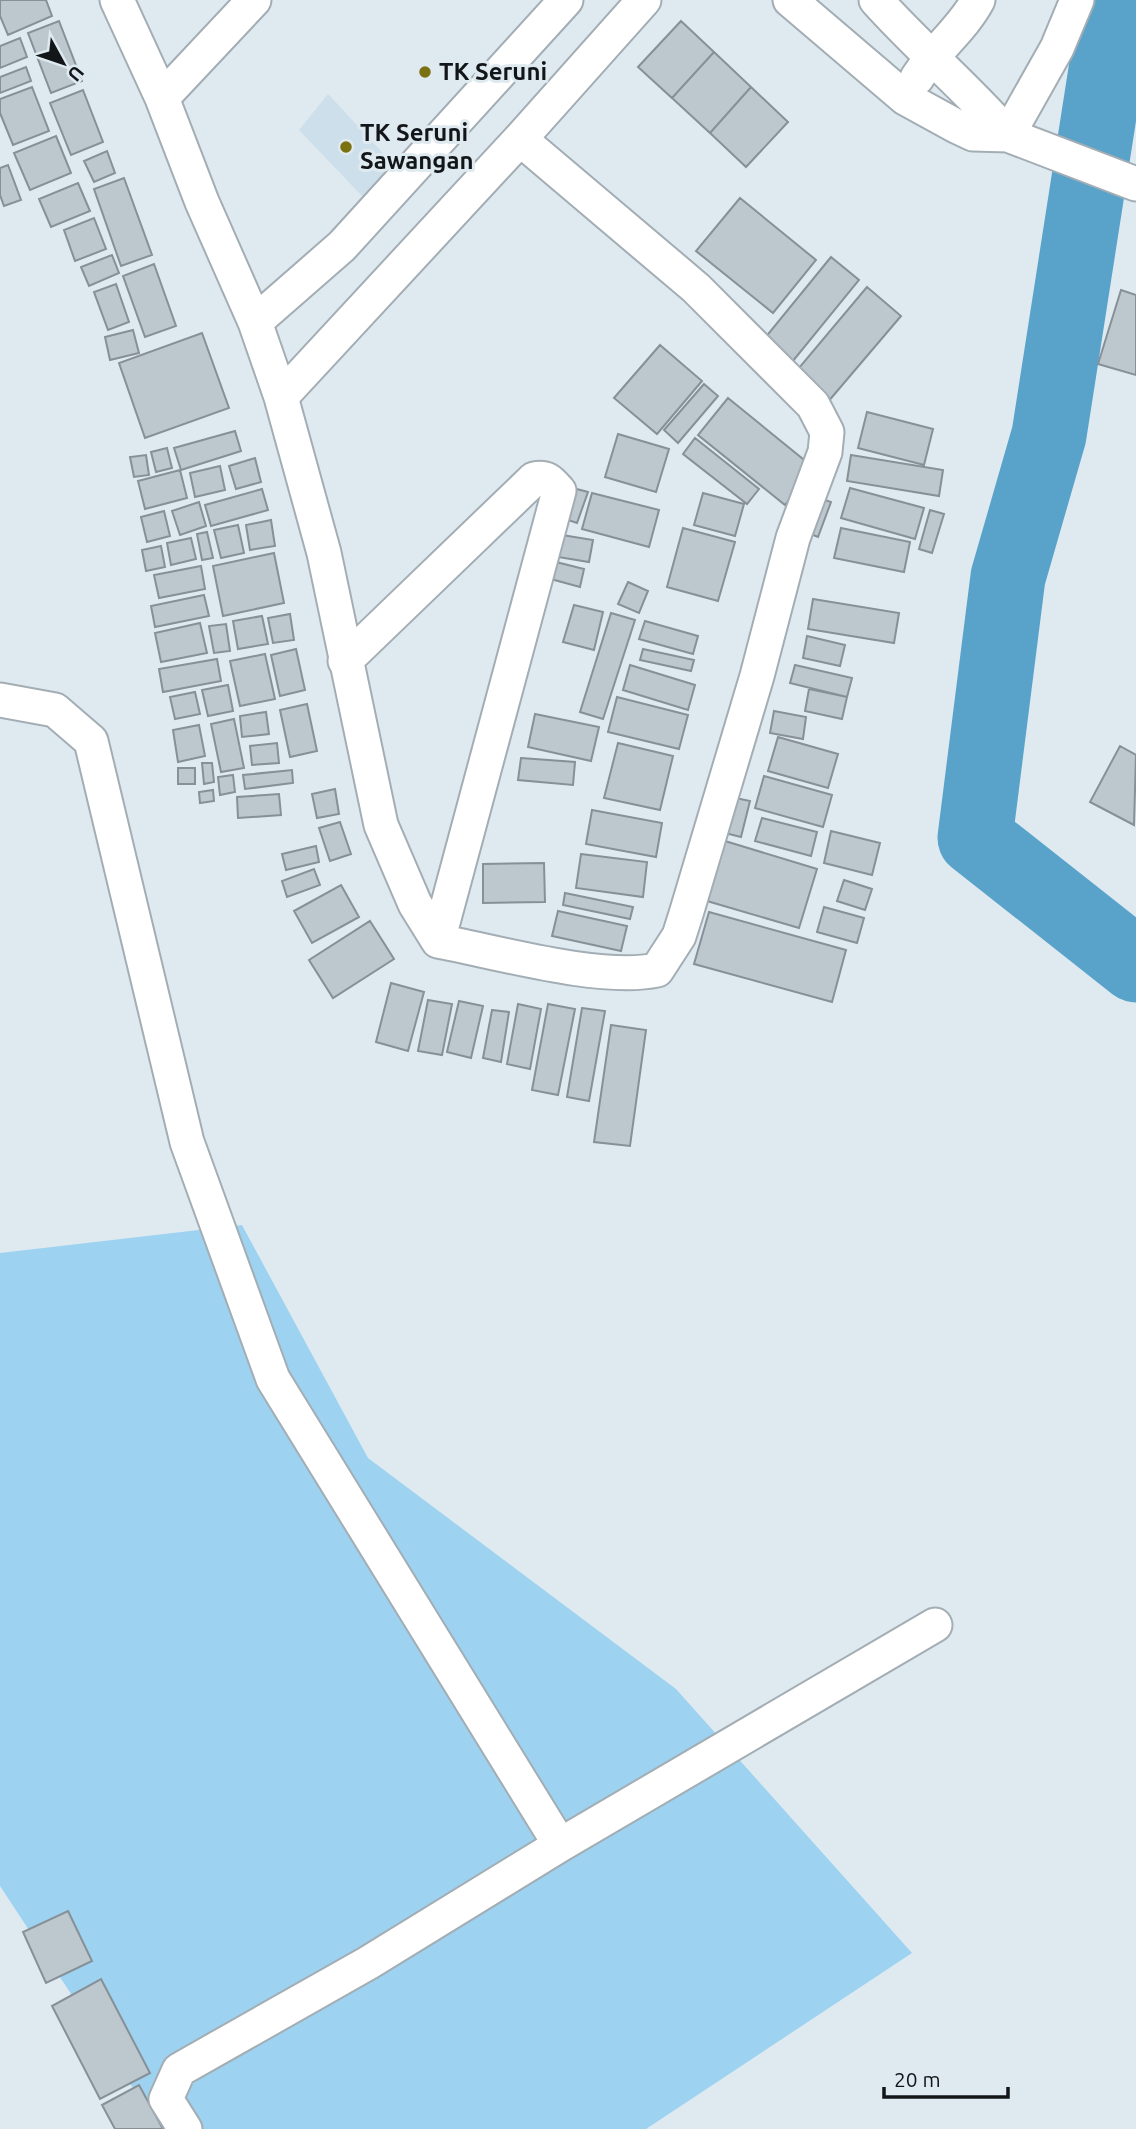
<svg xmlns="http://www.w3.org/2000/svg" width="1136" height="2129" font-family="Ubuntu,sans-serif">
	<rect width="100%" height="100%" fill="#dfeaf0"/>
	<!-- built -->
	<path fill="#cddfea" d="M328,94L393,164L364,198L299,130Z"/>
	<!-- green -->
	<path fill="#9dd2f0" d="M242,1225L368,1458L676,1689L912,1953L646,2129H160L0,1886V1253Z"/>
	<g fill="none" stroke-linecap="round" stroke-linejoin="round">
		<!-- river -->
		<path stroke="#59a3cb" stroke-width="75" d="M1117,0L1049,435L1008,577L975,838L1136,965"/>
	</g>
	<!-- building -->
	<path fill="#bdc7ce" stroke="#869096" stroke-width="2" d="M0,0H46L52,16L8,35L0,16Z
		M59,21L82,81L51,93L28,33Z
		M681,21L714,52L672,98L638,67Z
		M20,38L27,57L0,68V46Z
		M714,52L751,87L710,133L672,98Z
		M26,67L31,81L0,93V77Z
		M32,87L49,131L13,145L0,113V99Z
		M751,87L788,122L746,167L710,133Z
		M83,90L103,142L71,155L50,103Z
		M56,136L71,173L30,190L14,153Z
		M107,151L115,173L94,182L84,161Z
		M8,165L21,200L4,206L0,195V168Z
		M124,178L152,255L121,266L94,189Z
		M78,183L90,211L51,227L39,199Z
		M740,198L816,260L773,313L696,251Z
		M94,218L106,249L75,261L64,230Z
		M112,255L119,273L89,286L81,267Z
		M831,257L859,280L788,367L760,344Z
		M154,264L176,326L145,337L123,276Z
		M116,284L129,322L108,330L94,292Z
		M867,287L901,316L827,403L793,375Z
		M1121,290L1136,295V375L1098,364Z
		M133,330L139,353L110,360L105,337Z
		M202,333L229,408L145,438L119,363Z
		M660,345L702,381L657,434L614,398Z
		M704,384L718,396L678,443L664,430Z
		M728,398L814,468L785,505L698,435Z
		M867,412L933,429L924,465L858,448Z
		M235,431L241,451L181,470L174,448Z
		M618,434L669,449L656,492L605,477Z
		M695,438L759,489L747,504L683,454Z
		M167,448L172,468L156,472L151,452Z
		M146,455L149,475L134,477L130,457Z
		M851,455L943,470L939,496L847,481Z
		M255,458L261,482L236,489L229,466Z
		M220,466L225,490L195,497L190,473Z
		M180,470L187,498L145,509L138,481Z
		M573,488L588,492L577,523L562,518Z
		M850,488L924,508L915,539L841,518Z
		M262,489L268,510L211,526L205,505Z
		M592,493L659,510L649,547L582,529Z
		M703,493L744,504L735,536L694,525Z
		M811,495L831,502L818,537L798,529Z
		M199,502L206,526L180,535L172,511Z
		M930,510L944,514L932,553L919,549Z
		M164,511L170,536L147,542L141,517Z
		M271,520L275,546L250,550L246,525Z
		M238,525L244,553L221,558L214,530Z
		M683,528L735,542L718,601L667,587Z
		M841,528L910,542L904,572L834,558Z
		M207,532L213,558L202,560L197,534Z
		M556,534L593,540L589,562L552,556Z
		M191,538L196,559L171,565L167,543Z
		M161,546L165,567L146,571L142,550Z
		M274,553L284,603L223,616L213,566Z
		M552,561L584,569L580,587L547,578Z
		M201,566L205,589L159,598L154,575Z
		M628,582L648,591L639,613L618,604Z
		M204,595L209,616L155,627L151,606Z
		M813,599L899,613L894,643L808,629Z
		M574,605L603,612L594,650L563,642Z
		M611,613L635,620L603,719L580,712Z
		M290,614L294,640L273,643L268,618Z
		M262,616L268,644L238,649L233,621Z
		M645,621L698,636L693,654L639,639Z
		M200,623L207,653L161,662L155,633Z
		M226,624L230,651L214,653L209,626Z
		M807,636L845,645L840,666L803,658Z
		M296,649L305,690L280,696L271,655Z
		M643,649L694,660L691,671L640,660Z
		M265,654L275,699L240,706L230,661Z
		M217,659L221,681L163,692L159,669Z
		M630,665L695,685L688,710L623,690Z
		M795,665L852,678L847,697L790,683Z
		M228,685L233,711L208,716L202,690Z
		M809,689L847,697L842,719L805,711Z
		M195,692L200,714L175,719L170,697Z
		M617,697L688,715L679,749L608,732Z
		M307,704L317,751L290,757L280,710Z
		M774,711L806,717L803,739L770,733Z
		M266,712L269,734L242,737L240,716Z
		M535,714L599,727L591,761L528,747Z
		M234,719L244,768L221,772L211,724Z
		M199,725L205,756L178,762L173,730Z
		M778,737L838,754L828,788L768,771Z
		M277,743L279,763L252,765L250,746Z
		M618,743L673,756L660,810L604,798Z
		M1120,746L1136,755L1134,825L1090,802Z
		M521,758L575,762L573,785L518,780Z
		M202,763H212L214,782L204,784Z
		M178,768H195V784H178Z
		M292,770L293,783L245,789L243,775Z
		M233,775L235,792L220,795L218,777Z
		M764,776L832,795L823,827L755,808Z
		M335,789L339,814L317,818L312,794Z
		M213,790L214,801L200,803L199,792Z
		M279,794L281,815L238,818L237,797Z
		M726,796L750,801L741,837L717,831Z
		M592,810L662,823L656,857L586,844Z
		M762,818L817,832L811,856L755,841Z
		M340,822L351,854L330,861L319,828Z
		M831,831L880,843L872,875L824,863Z
		M725,841L817,869L799,928L707,901Z
		M316,846L319,862L286,870L282,854Z
		M581,854L647,862L643,897L576,888Z
		M544,863L545,902L483,903V864Z
		M314,869L320,885L287,897L282,881Z
		M844,880L872,889L865,910L837,901Z
		M341,885L359,917L312,943L294,911Z
		M565,893L633,907L630,919L563,905Z
		M824,907L864,918L857,943L817,932Z
		M558,911L627,926L621,951L552,936Z
		M709,912L846,950L832,1002L694,964Z
		M370,921L394,959L333,998L309,960Z
		M391,983L424,992L408,1051L376,1042Z
		M428,1000L452,1004L442,1055L418,1051Z
		M459,1001L483,1006L471,1058L447,1052Z
		M518,1004L541,1009L530,1069L507,1064Z
		M548,1004L575,1009L558,1095L532,1090Z
		M582,1008L605,1011L589,1101L567,1097Z
		M492,1010L509,1012L501,1062L483,1058Z
		M611,1025L646,1030L630,1146L594,1142Z
		M68,1911L92,1961L46,1983L23,1932Z
		M101,1979L150,2073L100,2099L52,2006Z
		M139,2085L163,2129H115L102,2105Z"/>
	<g fill="none" stroke-linecap="round" stroke-linejoin="round">
		<!-- street casing -->
		<g stroke="#a3adb4" stroke-width="37">
			<path id="street" d="M117,0L162,98L202,202L255,322L281,397L324,553L381,825L415,904L438,941C497,952 601,982 657,970L679,936L686,914L757,676L793,538L825,452L827,432L813,405L696,288L520,139
				M790,0L905,98L956,126L973,134L1008,135L1136,184
				M876,0C918,47 967,88 1008,135
				M917,78C935,49 962,30 978,0
				M162,98L254,0
				M1008,135L1057,48L1077,0
				M255,322L342,246L566,0
				M281,397L520,139L644,0
				M345,661L534,479C547,476 551,482 559,491L438,941
				M0,700L55,710L91,741L187,1142L273,1379L560,1845
				M185,2129L166,2099L179,2070L368,1963L560,1845L935,1625"/>
		</g>
		<!-- street -->
		<use href="#street" stroke="#fff" stroke-width="33"/>
	</g>
	<!-- markers -->
	<g fill="#7c7111" stroke="#dfeaf0" stroke-width="2.5">
		<circle cx="425" cy="72" r="7"/>
		<circle cx="346" cy="147" r="7"/>
	</g>
	<g text-anchor="middle" stroke-width="6" stroke-linejoin="round" paint-order="stroke">
		<!-- poi labels -->
		<g font-size="24" font-weight="bold" fill="#131619" stroke="#dfeaf0" text-anchor="start">
			<text x="439" y="80">TK Seruni</text>
			<text x="360" y="141">TK Seruni<tspan x="360" dy="28">Sawangan</tspan></text>
		</g>
	</g>
	<!-- north arrow -->
	<g transform="translate(63 63) rotate(130)" stroke="#dfeaf0" stroke-width="5" paint-order="stroke">
	<path d="M0-5L12 26L0 18L-12 26Z" fill="#131619"/>
	<text y="-10" font-size="19" font-weight="bold" text-anchor="middle" fill="#131619">U</text>
	</g>
	<!-- scale -->
	<path d="M884 2087v10h124v-10" fill="none" stroke="#131619" stroke-width="3.5"/>
	<text x="894" y="2087" font-size="21" fill="#131619" stroke="#dfeaf0" stroke-width="5" paint-order="stroke">20 m</text>
</svg>
